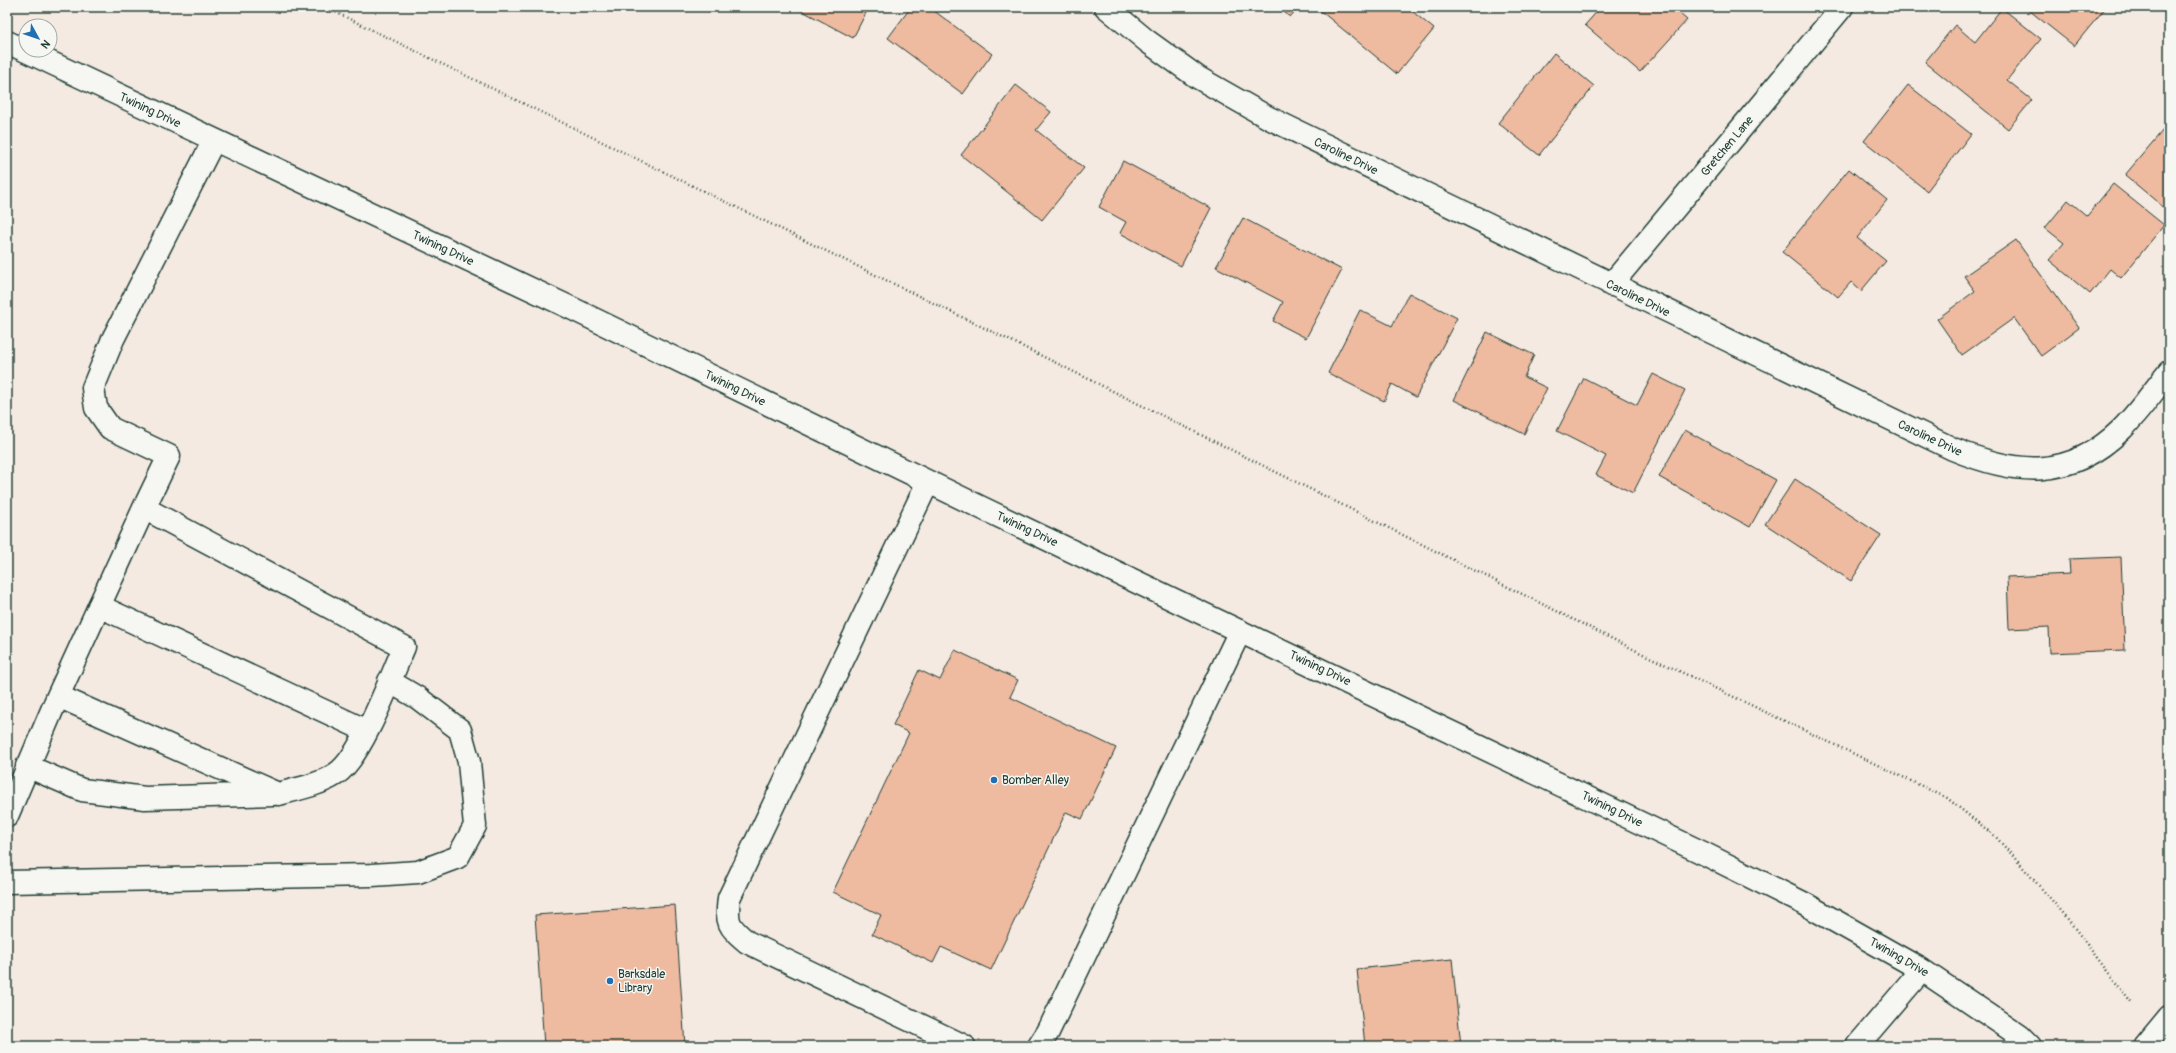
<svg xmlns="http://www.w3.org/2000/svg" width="2176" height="1053" font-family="Pangolin,sans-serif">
	<rect width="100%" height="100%" fill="#f4eae2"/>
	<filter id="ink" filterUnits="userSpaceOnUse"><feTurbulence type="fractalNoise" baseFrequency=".025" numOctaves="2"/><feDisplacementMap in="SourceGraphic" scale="8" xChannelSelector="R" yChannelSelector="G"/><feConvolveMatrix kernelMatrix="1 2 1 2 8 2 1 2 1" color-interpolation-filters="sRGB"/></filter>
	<g filter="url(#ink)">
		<!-- building -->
		<path fill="#eebaa0" stroke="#1f3d34" d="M795,7H869L853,38Z
			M911,7H929L992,54L963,94L888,38Z
			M1278,7H1299L1290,17Z
			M1407,7L1434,29L1397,74L1317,8Z
			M1601,7H1672L1687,20L1640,72L1585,25Z
			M2025,7H2106L2074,46Z
			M2002,8L2041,39L2007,80L2032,100L2008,129L1925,62L1955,25L1975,42Z
			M1554,53L1594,86L1539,155L1498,123Z
			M1016,85L1051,112L1036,130L1084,168L1042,220L961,155Z
			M1908,85L1971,134L1927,191L1864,141Z
			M2169,123V212L2125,175Z
			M1123,161L1211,208L1181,266L1120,233L1126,222L1099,207Z
			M1849,169L1887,200L1857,238L1886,261L1861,291L1851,282L1838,297L1782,252Z
			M2113,184L2164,225L2121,278L2110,269L2090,294L2049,260L2064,243L2045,228L2068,200L2087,216Z
			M1243,218L1342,270L1306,338L1273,321L1283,302L1216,267Z
			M2016,240L2079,328L2041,356L2014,318L1962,355L1937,319L1975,291L1964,276Z
			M1409,293L1457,318L1416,397L1392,384L1384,401L1328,373L1360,310L1392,326Z
			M1487,332L1534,355L1524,377L1547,388L1524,434L1454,400Z
			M1653,374L1685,390L1633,493L1596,475L1606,456L1557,431L1584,378L1637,405Z
			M1685,430L1776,480L1750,527L1659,477Z
			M1795,479L1881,535L1851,581L1765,524Z
			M2121,557L2125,650L2050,653L2049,627L2009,629L2007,577L2070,574L2069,559Z
			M955,650L1018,680L1010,697L1116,748L1082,819L1066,812L991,970L941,947L933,963L872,934L881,915L833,892L909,733L893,725L919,670L940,680Z
			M675,905L685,1046H544L535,915Z
			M1452,959L1461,1046H1365L1357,969Z"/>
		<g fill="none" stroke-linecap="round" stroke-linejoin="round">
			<!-- minor casing -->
			<g stroke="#1f3d34" stroke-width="25">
				<path id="minor" d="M1106,7L1147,41L1197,77L1269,118L1953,449C2016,475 2069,481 2122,429C2139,412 2154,390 2169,372
					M7,42L571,308L982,508L1703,853L1805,904L1922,970L2020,1036L2030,1046
					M1611,285L1842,7
					M928,482L729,898C726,923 728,926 747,942L964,1046
					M99,606L367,731
					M58,696L278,794C298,789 319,785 336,774C362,757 391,677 404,647L144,508L169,456L110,428L96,408L93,388L113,339L214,140
					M27,766L82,790L145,798L273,794
					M7,816L58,696L144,508
					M7,882L372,875L418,872L458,857L475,826L469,762L460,730L418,698L389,681
					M1039,1046L1048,1032L1240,631
					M1857,1046L1922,970
					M2145,1046L2169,1017"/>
			</g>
			<!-- path -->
			<path stroke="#1f3d34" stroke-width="2.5" stroke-dasharray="1 3" stroke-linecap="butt" d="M325,7L1040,355L1641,653L1947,798L1996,837L2064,914L2132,1004"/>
			<!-- minor -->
			<use href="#minor" stroke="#f6f6f2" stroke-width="22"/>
		</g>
	</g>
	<!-- markers -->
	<g fill="#1f6fb2" stroke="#f6f6f2" stroke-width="1.5">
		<circle cx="994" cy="780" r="4"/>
		<circle cx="610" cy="981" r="4"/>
	</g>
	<g text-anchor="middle" stroke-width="3" stroke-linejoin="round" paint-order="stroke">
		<!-- street labels -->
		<g font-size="12" fill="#1f3d34" stroke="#f6f6f2">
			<text transform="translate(150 110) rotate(25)" y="4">Twining Drive</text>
			<text transform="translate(1727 146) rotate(-50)" y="4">Gretchen Lane</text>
			<text transform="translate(1346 156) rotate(26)" y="4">Caroline Drive</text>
			<text transform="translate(443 248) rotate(25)" y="4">Twining Drive</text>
			<text transform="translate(1638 298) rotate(26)" y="4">Caroline Drive</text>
			<text transform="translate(735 388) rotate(26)" y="4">Twining Drive</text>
			<text transform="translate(1930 438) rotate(25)" y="4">Caroline Drive</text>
			<text transform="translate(1027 529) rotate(25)" y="4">Twining Drive</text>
			<text transform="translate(1320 668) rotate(25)" y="4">Twining Drive</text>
			<text transform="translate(1612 809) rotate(26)" y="4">Twining Drive</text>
			<text transform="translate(1899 957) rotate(30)" y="4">Twining Drive</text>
		</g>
		<!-- poi labels -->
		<g font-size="12" fill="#1f3d34" stroke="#f6f6f2" text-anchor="start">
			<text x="1002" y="784">Bomber Alley</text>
			<text x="618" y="978">Barksdale<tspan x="618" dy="14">Library</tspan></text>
		</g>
	</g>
	<!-- margin -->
	<rect width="2176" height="1053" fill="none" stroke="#f6f6f2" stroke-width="24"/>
	<rect x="12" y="12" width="2152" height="1029" fill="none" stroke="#1f3d34" stroke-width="1.5" filter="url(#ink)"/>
	<!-- north arrow -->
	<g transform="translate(38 38) rotate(130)"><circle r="19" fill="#f6f6f2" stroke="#a0aca6"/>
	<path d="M0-3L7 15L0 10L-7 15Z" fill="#1f6fb2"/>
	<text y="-6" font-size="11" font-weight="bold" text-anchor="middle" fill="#1f3d34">N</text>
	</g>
</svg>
